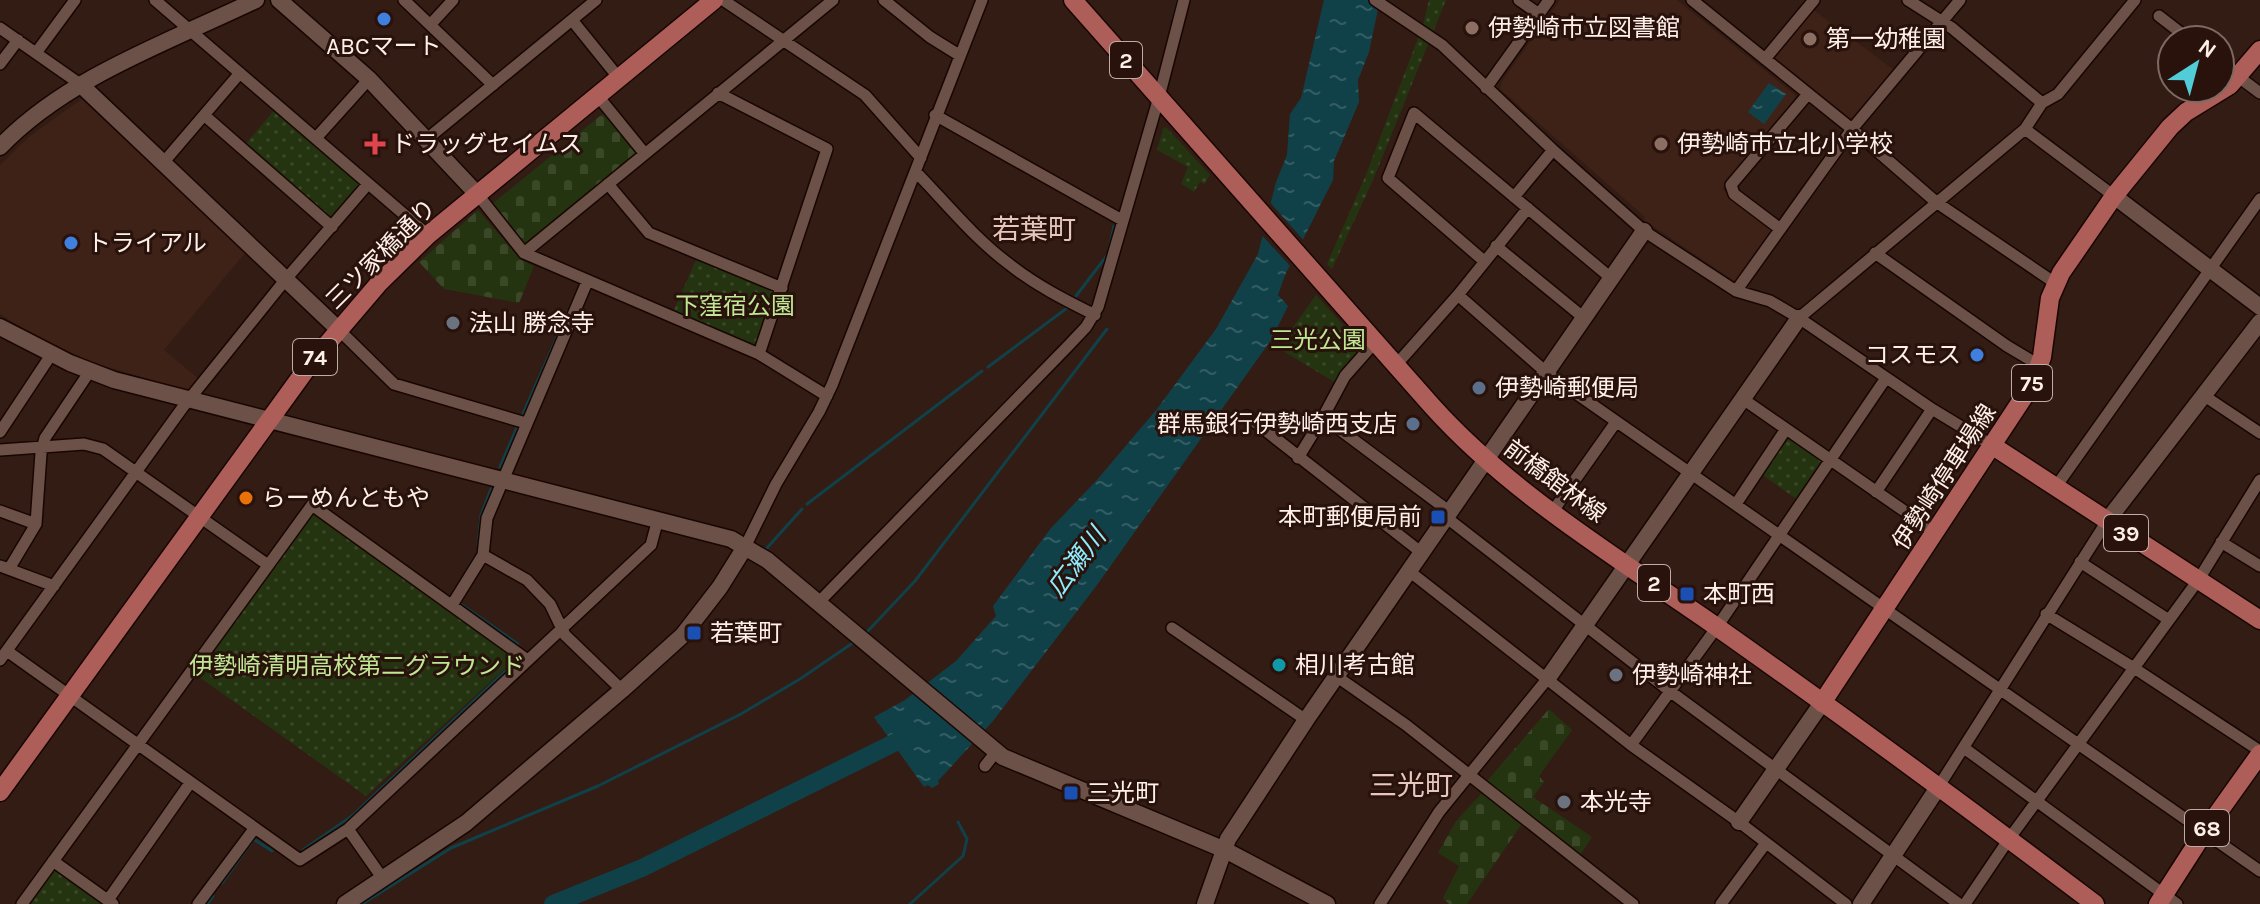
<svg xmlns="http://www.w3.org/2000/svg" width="2260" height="904" font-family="Karla,'Noto Sans JP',sans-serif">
	<defs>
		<pattern id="grass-dots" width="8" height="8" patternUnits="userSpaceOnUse" patternTransform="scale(2)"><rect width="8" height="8" fill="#243411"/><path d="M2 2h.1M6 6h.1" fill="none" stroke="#3a4828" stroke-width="1.8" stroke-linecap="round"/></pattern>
		<pattern id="cemetery-stones" width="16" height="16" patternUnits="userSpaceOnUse" patternTransform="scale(2)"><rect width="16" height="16" fill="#243411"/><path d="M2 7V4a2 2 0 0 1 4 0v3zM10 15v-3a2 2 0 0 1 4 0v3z" fill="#3a4828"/></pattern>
		<pattern id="water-ripples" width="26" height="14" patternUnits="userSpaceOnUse" patternTransform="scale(2)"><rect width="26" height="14" fill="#104149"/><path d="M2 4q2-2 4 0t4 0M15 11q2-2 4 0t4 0" fill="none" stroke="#345d63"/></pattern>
	</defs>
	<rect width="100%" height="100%" fill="#321c14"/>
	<!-- built -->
	<path fill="#3e2218" d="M1560,0H1677L1794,94L1796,98L1722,189L1772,228V232L1737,280L1734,281L1644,220L1645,217L1500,89L1502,81Z
		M1811,8L1894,70L1856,117L1845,119L1816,92L1772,60V56Z
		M82,99L246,252L164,350L199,379L188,391L95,363L40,339L0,314V165L30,136Z"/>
	<!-- grass -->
	<path fill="url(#grass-dots)" d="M1429,0H1446L1373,180L1332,269L1327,264L1365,177L1423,25Z
		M275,109L359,182L360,187L335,217L329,218L245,145Z
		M1166,127L1210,175L1205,184L1200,182L1194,192L1181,184L1188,167L1157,150L1163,129Z
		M699,259L773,289L776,294L760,345L755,346L678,315L674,310L695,262Z
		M1316,295L1361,345L1362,350L1344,369L1336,383L1278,348Z
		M1785,437L1821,460L1822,465L1798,500L1761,474Z
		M316,512L514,657V660L366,796L195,674L312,513Z
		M56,869L104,904H28L52,870Z"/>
	<!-- cemetery -->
	<path fill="url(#cemetery-stones)" d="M605,112L638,153L523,247L492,204Z
		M478,210L520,259L534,266L519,303L444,289L419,262Z
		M1549,709L1572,730L1539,776L1544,782L1533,797L1592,837L1580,855L1487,781Z
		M1482,793L1521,825L1467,904H1449L1443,898L1459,866L1438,853L1456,821Z"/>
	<!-- water -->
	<path fill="url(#water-ripples)" d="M1324,0H1380L1369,52L1358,80L1359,102L1334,161L1333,180L1285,275L1278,295L1288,306L1271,340L1097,585L993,721L938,781L939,784L932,788L928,785L924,787L874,717L905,700L956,661L996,616L993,606L1051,528L1096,481L1157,409L1216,329L1258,254L1276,182L1287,155L1290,114L1301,98Z
		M1769,83L1786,94L1764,124L1748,112Z"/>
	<!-- pier -->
	<path fill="#321c14" d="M1267,199L1307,244L1293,269L1259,232Z"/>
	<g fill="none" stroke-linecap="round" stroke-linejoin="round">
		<!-- stream -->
		<path stroke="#104149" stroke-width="3" d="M1173,20L1178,0
			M1076,296L1108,254L1114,226
			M988,367L1067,308
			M521,418L578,290
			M500,467L518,425
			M807,504L982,371
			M478,545L481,515L491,489
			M766,549L802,509
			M467,570L474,559
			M462,605L518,644
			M866,633L915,581L1107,329
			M303,850L352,816L515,662
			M222,883L253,840H255L272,851
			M207,904L213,896
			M362,904L451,848L598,786L741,714L800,679L857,640
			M910,904L963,856L967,839L958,822"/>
		<!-- river -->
		<path stroke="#104149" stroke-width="18" d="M553,904L642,868L912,734"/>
		<!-- street casing -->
		<g stroke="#190602" stroke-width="14">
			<path id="street" d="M155,0L428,235
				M404,0L493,85
				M723,0L865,95L921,158
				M884,0L930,37L959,55
				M1375,0L1442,45L1553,150L1644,231L1736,291L1770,301L1799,318L1932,409L1993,446
				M1519,0L1539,14
				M1692,0L1852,129L1936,202L2055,283
				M1908,0L1952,28L2042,103
				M2159,16L2190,40
				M572,20L618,77
				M430,25L453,0
				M0,28L80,84
				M36,53L75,0
				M1765,59L1814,0
				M2220,63L2260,93
				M0,64L18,40
				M1486,88L1549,0
				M718,93L827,149L759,354
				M597,95L645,154
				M204,115L332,227
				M935,115L1122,220
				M2025,129L2114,196
				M316,138L369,79
				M427,139L596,0
				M163,163L240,73
				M916,172C946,203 974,238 1009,264C1035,285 1065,300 1095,315
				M608,184L649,233L782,288
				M478,195L524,253L759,354L827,396
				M1514,197L1553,150
				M1779,228L1734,194L1731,185L1808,94
				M1496,246L1584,318
				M524,253L833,0
				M1875,253L2007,346L2039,365
				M1484,261L1388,178L1414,113L1611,278
				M1736,291L1852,129L1960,0
				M1458,295L1547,373L2260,871
				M1799,318L2025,129L2042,103L2058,94L2135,0
				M338,329L394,384L526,423
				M1396,365L1458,295L1528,208
				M2203,395L2260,433
				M1743,399L1936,533
				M1247,416L1422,553
				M1323,417L1450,512
				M0,432L51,355
				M0,450L84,444L103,449L268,565
				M1298,458L1323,417L1345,376L1375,342
				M2055,488L2260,199
				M1876,492L1932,409
				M1736,504L1786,429
				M0,511L36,524
				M1553,511L1616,422
				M1447,518L1671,692L1959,904
				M2221,542L2260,566
				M745,547L776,484L819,412L832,385L982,0
				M483,555L527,580L550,604L565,635L622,690
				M2080,562L2169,620
				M0,566L54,586
				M9,569L36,524L41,453L45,438L90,371
				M1409,571L1631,745L1739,822L1846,904
				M819,602L1069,345L1086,327L1098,307L1159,97L1184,0
				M452,605L483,555L487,518L587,282
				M2046,614L2134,668L2260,751
				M1172,628L1306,720
				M7,651L300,860L348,829L651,545L658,519
				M0,660L183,407L286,279L368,184
				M1336,676L1406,725L1633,904
				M1631,745L1717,627L1886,378
				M1964,748L2177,904
				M985,766L996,752
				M1939,786L2107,521
				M348,829L383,879
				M53,861L113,904
				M108,900L190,783
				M22,904L312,505L526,659
				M198,904L254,829
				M1380,904L1439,812L1548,678
				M1721,904L1766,843
				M1965,904L2009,839L2199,579L2260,480"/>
		</g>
		<!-- secondary casing -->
		<g stroke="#190602" stroke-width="19">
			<path id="secondary" d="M279,0L369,79L478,195
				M80,84L338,329
				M0,147C67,77 169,42 256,0
				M2114,196L2260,307
				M0,327L70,363L114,380L731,539L767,560L1003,757L1225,850L1327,904
				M2107,521L2260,322
				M1548,678L1799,318
				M1739,822L1822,703
				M345,904L466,823L622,690L683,635L720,587L745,547
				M1205,904L1228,839L1306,720L1644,231
				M1861,904L1939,786"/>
		</g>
		<!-- primary casing -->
		<g stroke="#190602" stroke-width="21">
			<path id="primary" d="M1073,0L1432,406C1510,493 1618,558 1714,625C1843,716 1970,809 2095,904
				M1993,446L2260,620
				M1822,703L2031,386L2042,357L2050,298L2061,273L2114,196L2170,127L2186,112L2230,85L2260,50
				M0,792L310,364L380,282L428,235L714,0
				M2158,904L2205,831L2260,754"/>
		</g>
		<!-- street -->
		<use href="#street" stroke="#6b5148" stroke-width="11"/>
		<!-- secondary -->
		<use href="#secondary" stroke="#6b5148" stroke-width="16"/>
		<!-- primary -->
		<use href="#primary" stroke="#ad5e59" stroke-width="18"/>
	</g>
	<!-- markers -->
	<g fill="#3f7fe0" stroke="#28120b" stroke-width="3">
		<circle cx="384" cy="19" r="8"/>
		<circle cx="71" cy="243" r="8"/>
		<circle cx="1977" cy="355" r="8"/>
	</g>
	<g fill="#8d6e63" stroke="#28120b" stroke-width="3">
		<circle cx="1472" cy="28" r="8"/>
		<circle cx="1810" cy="39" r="8"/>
		<circle cx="1661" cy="144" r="8"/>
	</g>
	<path fill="#e0444e" stroke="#28120b" stroke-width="3" d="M371 132h8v8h8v8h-8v8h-8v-8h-8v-8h8z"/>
	<g fill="#6b7280" stroke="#28120b" stroke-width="3">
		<circle cx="453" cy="323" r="8"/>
		<circle cx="1616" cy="675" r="8"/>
		<circle cx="1564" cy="802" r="8"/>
	</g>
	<g fill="#5c6f8a" stroke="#28120b" stroke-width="3">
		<circle cx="1479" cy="388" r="8"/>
		<circle cx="1413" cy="424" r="8"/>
	</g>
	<circle fill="#e8710a" stroke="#28120b" stroke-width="3" cx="246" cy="498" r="8"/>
	<g fill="#1a4fb4" stroke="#28120b" stroke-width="3">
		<rect x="1430" y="509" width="16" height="16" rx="4"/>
		<rect x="1679" y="586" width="16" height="16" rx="4"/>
		<rect x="686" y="625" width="16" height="16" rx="4"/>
		<rect x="1063" y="785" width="16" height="16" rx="4"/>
	</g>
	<circle fill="#0f9aa8" stroke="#28120b" stroke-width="3" cx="1279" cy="665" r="8"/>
	<g text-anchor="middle" stroke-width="6" stroke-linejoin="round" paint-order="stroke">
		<!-- shield labels -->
		<g fill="#28120b" stroke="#beada6" stroke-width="2">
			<rect x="1110" y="42" width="32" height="36" rx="6"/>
			<rect x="293" y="339" width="44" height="36" rx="6"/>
			<rect x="2012" y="365" width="40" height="36" rx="6"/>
			<rect x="2104" y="515" width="44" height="36" rx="6"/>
			<rect x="1638" y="565" width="32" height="36" rx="6"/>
			<rect x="2185" y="810" width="44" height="36" rx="6"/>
		</g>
		<g font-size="22" font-weight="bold" fill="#ffefe9">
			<text x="1126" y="68">2</text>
			<text x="315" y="365">74</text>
			<text x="2032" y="391">75</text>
			<text x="2126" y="541">39</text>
			<text x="1654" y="591">2</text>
			<text x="2207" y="836">68</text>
		</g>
		<!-- poi labels -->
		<g font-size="24" fill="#ffefe9" stroke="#28120b" text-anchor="start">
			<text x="1488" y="36">伊勢崎市立図書館</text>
			<text x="1826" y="47">第一幼稚園</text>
			<text x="384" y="54" text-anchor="middle">ABCマート</text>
			<text x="391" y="152">ドラッグセイムス</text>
			<text x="1677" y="152">伊勢崎市立北小学校</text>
			<text x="87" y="251">トライアル</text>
			<text x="469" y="331">法山 勝念寺</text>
			<text x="1961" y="363" text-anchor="end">コスモス</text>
			<text x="1495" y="396">伊勢崎郵便局</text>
			<text x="1397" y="432" text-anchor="end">群馬銀行伊勢崎西支店</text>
			<text x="262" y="506">らーめんともや</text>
			<text x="1422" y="525" text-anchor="end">本町郵便局前</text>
			<text x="1703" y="602">本町西</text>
			<text x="710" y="641">若葉町</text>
			<text x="1295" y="673">相川考古館</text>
			<text x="1632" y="683">伊勢崎神社</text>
			<text x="1087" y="801">三光町</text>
			<text x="1580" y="810">本光寺</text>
		</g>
		<!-- street labels -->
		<g font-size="24" fill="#ffefe9" stroke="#28120b">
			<text transform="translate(381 254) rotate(-45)" y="8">三ツ家橋通り</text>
			<text transform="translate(1944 477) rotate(-57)" y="8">伊勢崎停車場線</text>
			<text transform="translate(1555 481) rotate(37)" y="8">前橋館林線</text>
		</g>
		<!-- park labels -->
		<g font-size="24" fill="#bfe794" stroke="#28120b">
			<text x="735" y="314">下窪宿公園</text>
			<text x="1318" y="348">三光公園</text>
			<text x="357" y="674">伊勢崎清明高校第二グラウンド</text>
		</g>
		<!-- water labels -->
		<g font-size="26" font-style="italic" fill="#8decfe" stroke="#28120b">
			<text transform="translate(1076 562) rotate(-53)" y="9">広瀬川</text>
		</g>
		<!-- quarter labels -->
		<g font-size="28" fill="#e6c7bd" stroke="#28120b">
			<text x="1034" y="239">若葉町</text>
			<text x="1411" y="795">三光町</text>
		</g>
	</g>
	<!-- north arrow -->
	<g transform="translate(2196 64) rotate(36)"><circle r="38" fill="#28120b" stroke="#7e6a64" stroke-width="2"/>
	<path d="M0-6L14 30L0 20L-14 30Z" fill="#52ccd6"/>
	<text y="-12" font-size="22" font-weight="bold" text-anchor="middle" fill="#ffefe9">N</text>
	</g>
</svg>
